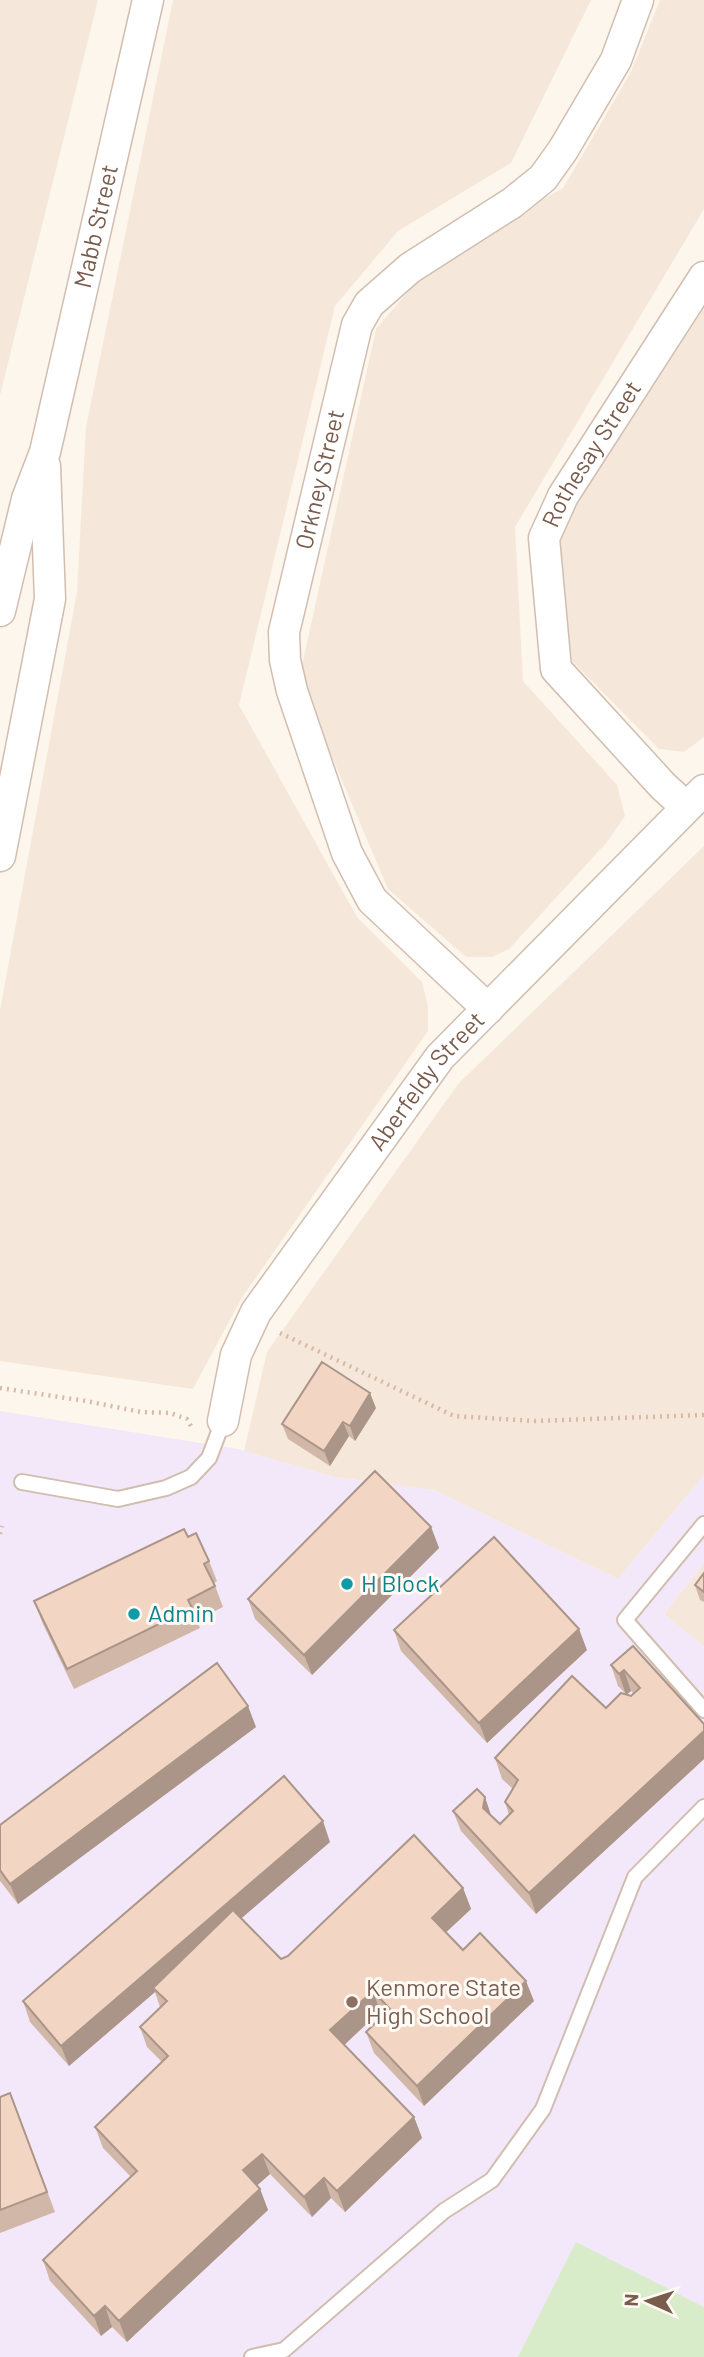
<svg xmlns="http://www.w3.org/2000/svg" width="704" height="2357" font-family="Barlow,sans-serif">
	<rect width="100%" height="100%" fill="#fdf6ec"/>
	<!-- residential -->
	<path fill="#f5e8da" d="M0,0H98L0,395Z
		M173,0H591L511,163L398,231L335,306L239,705L357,917L422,982L428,1006V1031L241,1299L193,1389L0,1361V1010L77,592L86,427Z
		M660,0H704V209L515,527L523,681L617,785L625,816L607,842L509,949L492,957H466L388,889L299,679L376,329L436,259L563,188L631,72Z
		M704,307V737L684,752L659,749L572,661L556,537Z
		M704,846V1475L618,1579L434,1490L334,1477L244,1451L267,1352L458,1084Z
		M704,1563V1647L664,1614Z"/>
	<!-- education -->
	<path fill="#f3e8fa" d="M0,1411L238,1449L334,1477L434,1490L618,1579L704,1475V1563L664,1614L704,1647V2357H0Z"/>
	<!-- green -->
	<path fill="#d8ecc9" d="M576,2242L704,2307V2357H518Z"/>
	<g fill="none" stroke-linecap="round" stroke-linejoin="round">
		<!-- lane casing -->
		<g stroke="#d1beb0" stroke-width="18">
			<path id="lane" d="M22,1482L118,1499L166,1488L191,1477L209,1458L223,1421
				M704,1524L625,1620L704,1710
				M252,2357L284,2350L444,2211L492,2180L543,2109L635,1877L704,1807"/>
		</g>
		<!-- street casing -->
		<g stroke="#d1beb0" stroke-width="33">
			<g id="street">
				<path id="s1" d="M0,611L27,499L45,452L148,0"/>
				<path id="s2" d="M686,807L663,786L556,669L544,538L563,496L704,277"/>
				<path d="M0,856L50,599L45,466"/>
				<path id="s3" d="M488,1009L372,900L347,853L292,691L285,660L284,632L357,325L369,304L410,268L512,203L543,178L563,150L616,60L638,0"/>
				<path id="s4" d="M223,1421L236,1355L256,1312L440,1057L704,790"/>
			</g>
		</g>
		<!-- path -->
		<path stroke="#d9b8a5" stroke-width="4.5" stroke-dasharray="2 5" stroke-linecap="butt" d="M280,1333L454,1416L535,1421L704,1415
			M0,1388L86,1401L141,1412L170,1413L187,1419L191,1426
			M0,1534L2,1526"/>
		<!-- lane -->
		<use href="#lane" stroke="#fff" stroke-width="14"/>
		<!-- street -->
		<use href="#street" stroke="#fff" stroke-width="30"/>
	</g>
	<!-- wall -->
	<path fill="#d1b7a8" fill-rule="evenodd" d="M376,1408L355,1441L349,1436L330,1466L288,1439L282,1424Z
		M431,1527L439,1548L312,1675L255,1619L248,1599Z
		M188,1537L209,1561L217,1581L214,1583L223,1607L197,1620L200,1628L74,1689L42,1622L34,1601Z
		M704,1573V1602L700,1600L695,1585Z
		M394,1630L587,1650L487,1743L401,1651Z
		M633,1646L704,1724V1759L536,1914L461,1831L453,1811L491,1816L500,1824L509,1815L505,1802L513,1789L502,1779L495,1758L606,1708L626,1694L618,1686L611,1665ZM631,1691L633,1693L631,1696L627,1694Z
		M256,1727L18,1904L0,1881V1825Z
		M330,1842L241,1918L281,1959L463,1888L471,1909L446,1932L463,1950L534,2001L424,2106L374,2053L366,2032L384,2015L380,2011L344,2045L414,2117L422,2138L345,2212L331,2198L312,2217L270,2174L257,2185L260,2189L268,2210L127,2342L112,2327L101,2336L50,2281L43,2260L131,2177L103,2148L95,2127L162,2062L147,2047L140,2027L160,2007L155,1992L69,2066L30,2022L23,2001Z
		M10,2093L55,2212L0,2233V2097Z"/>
	<!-- shaded-wall -->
	<path fill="#aa9588" d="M370,1393L376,1408L355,1441L350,1426Z
		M343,1422L349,1436L330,1466L324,1451Z
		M431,1527L439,1548L312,1675L304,1655Z
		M579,1629L587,1650L487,1743L479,1723Z
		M624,1670L631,1691L626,1695L619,1674Z
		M248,1706L256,1727L18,1904L10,1884Z
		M704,1731V1759L536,1914L529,1893Z
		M485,1797L492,1818L483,1808Z
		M323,1821L330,1842L157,1991L153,1988L155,1992L69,2066L61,2046Z
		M463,1888L471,1909L440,1938L432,1918Z
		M526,1981L534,2001L424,2106L417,2086Z
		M373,1991L380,2011L338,2051L330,2030Z
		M414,2117L422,2138L345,2212L337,2191Z
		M262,2154L270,2174L251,2191L243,2170Z
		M324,2178L331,2198L312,2217L304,2197Z
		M260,2189L268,2210L127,2342L119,2321Z
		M105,2306L112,2327L101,2336L94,2316Z"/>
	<!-- building -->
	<path fill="#f3d5c3" stroke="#aa9588" stroke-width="2" d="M322,1362L370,1393L350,1426L343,1422L324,1451L282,1424Z
		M375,1471L431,1527L304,1655L248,1599Z
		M184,1529L188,1537L196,1533L209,1561L204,1564L215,1586L188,1600L192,1608L67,1669L34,1601Z
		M494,1537L579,1629L479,1723L394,1630Z
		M704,1573V1592L695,1585Z
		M633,1646L704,1724V1731L529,1893L453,1811L477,1789L485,1797L483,1808L500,1824L513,1811L505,1802L518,1780L495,1758L572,1676L606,1708L621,1693L631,1696L640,1688L624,1670L619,1674L611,1665Z
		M217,1663L248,1706L10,1884L0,1870V1825Z
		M284,1776L323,1821L61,2046L23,2001Z
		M414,1835L463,1888L432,1918L463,1950L480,1933L526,1981L417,2086L366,2032L390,2009L373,1991L330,2030L414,2117L337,2191L324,2178L304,2197L262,2154L243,2170L260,2189L119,2321L105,2306L94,2316L43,2260L137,2171L95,2127L168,2056L140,2027L167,2001L153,1988L233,1910L281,1959L288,1956Z
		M10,2093L47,2192L0,2210V2097Z"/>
	<!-- markers -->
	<g fill="#0f9aa8" stroke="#fffaf3" stroke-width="2.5">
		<circle cx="347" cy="1584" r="7"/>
		<circle cx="134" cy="1614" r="7"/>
	</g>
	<circle fill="#8d6e63" stroke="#fffaf3" stroke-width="2.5" cx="352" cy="2002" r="7"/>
	<g text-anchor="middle" stroke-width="6" stroke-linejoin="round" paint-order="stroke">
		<!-- street labels -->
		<g font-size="24" fill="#7a5c4d" stroke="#fffaf3">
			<text dy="8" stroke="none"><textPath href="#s1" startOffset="397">Mabb Street</textPath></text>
			<text dy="8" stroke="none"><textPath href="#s2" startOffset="418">Rothesay Street</textPath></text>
			<text dy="8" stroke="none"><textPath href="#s3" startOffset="600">Orkney Street</textPath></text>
			<text dy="8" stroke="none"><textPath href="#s4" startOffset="402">Aberfeldy Street</textPath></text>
		</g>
		<!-- culture labels -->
		<g font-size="24" fill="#0d838f" stroke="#fffaf3" text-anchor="start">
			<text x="361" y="1592">H Block</text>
			<text x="148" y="1622">Admin</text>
		</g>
		<!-- education labels -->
		<g font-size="24" fill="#785e54" stroke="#fffaf3" text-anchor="start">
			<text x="366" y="1996">Kenmore State<tspan x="366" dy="28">High School</tspan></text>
		</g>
	</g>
	<!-- north arrow -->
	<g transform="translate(648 2301) rotate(273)" stroke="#fffaf3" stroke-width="5" paint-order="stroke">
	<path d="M0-5L12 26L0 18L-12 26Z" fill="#7a5c4d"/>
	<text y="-10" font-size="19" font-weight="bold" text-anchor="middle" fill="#7a5c4d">N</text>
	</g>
</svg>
